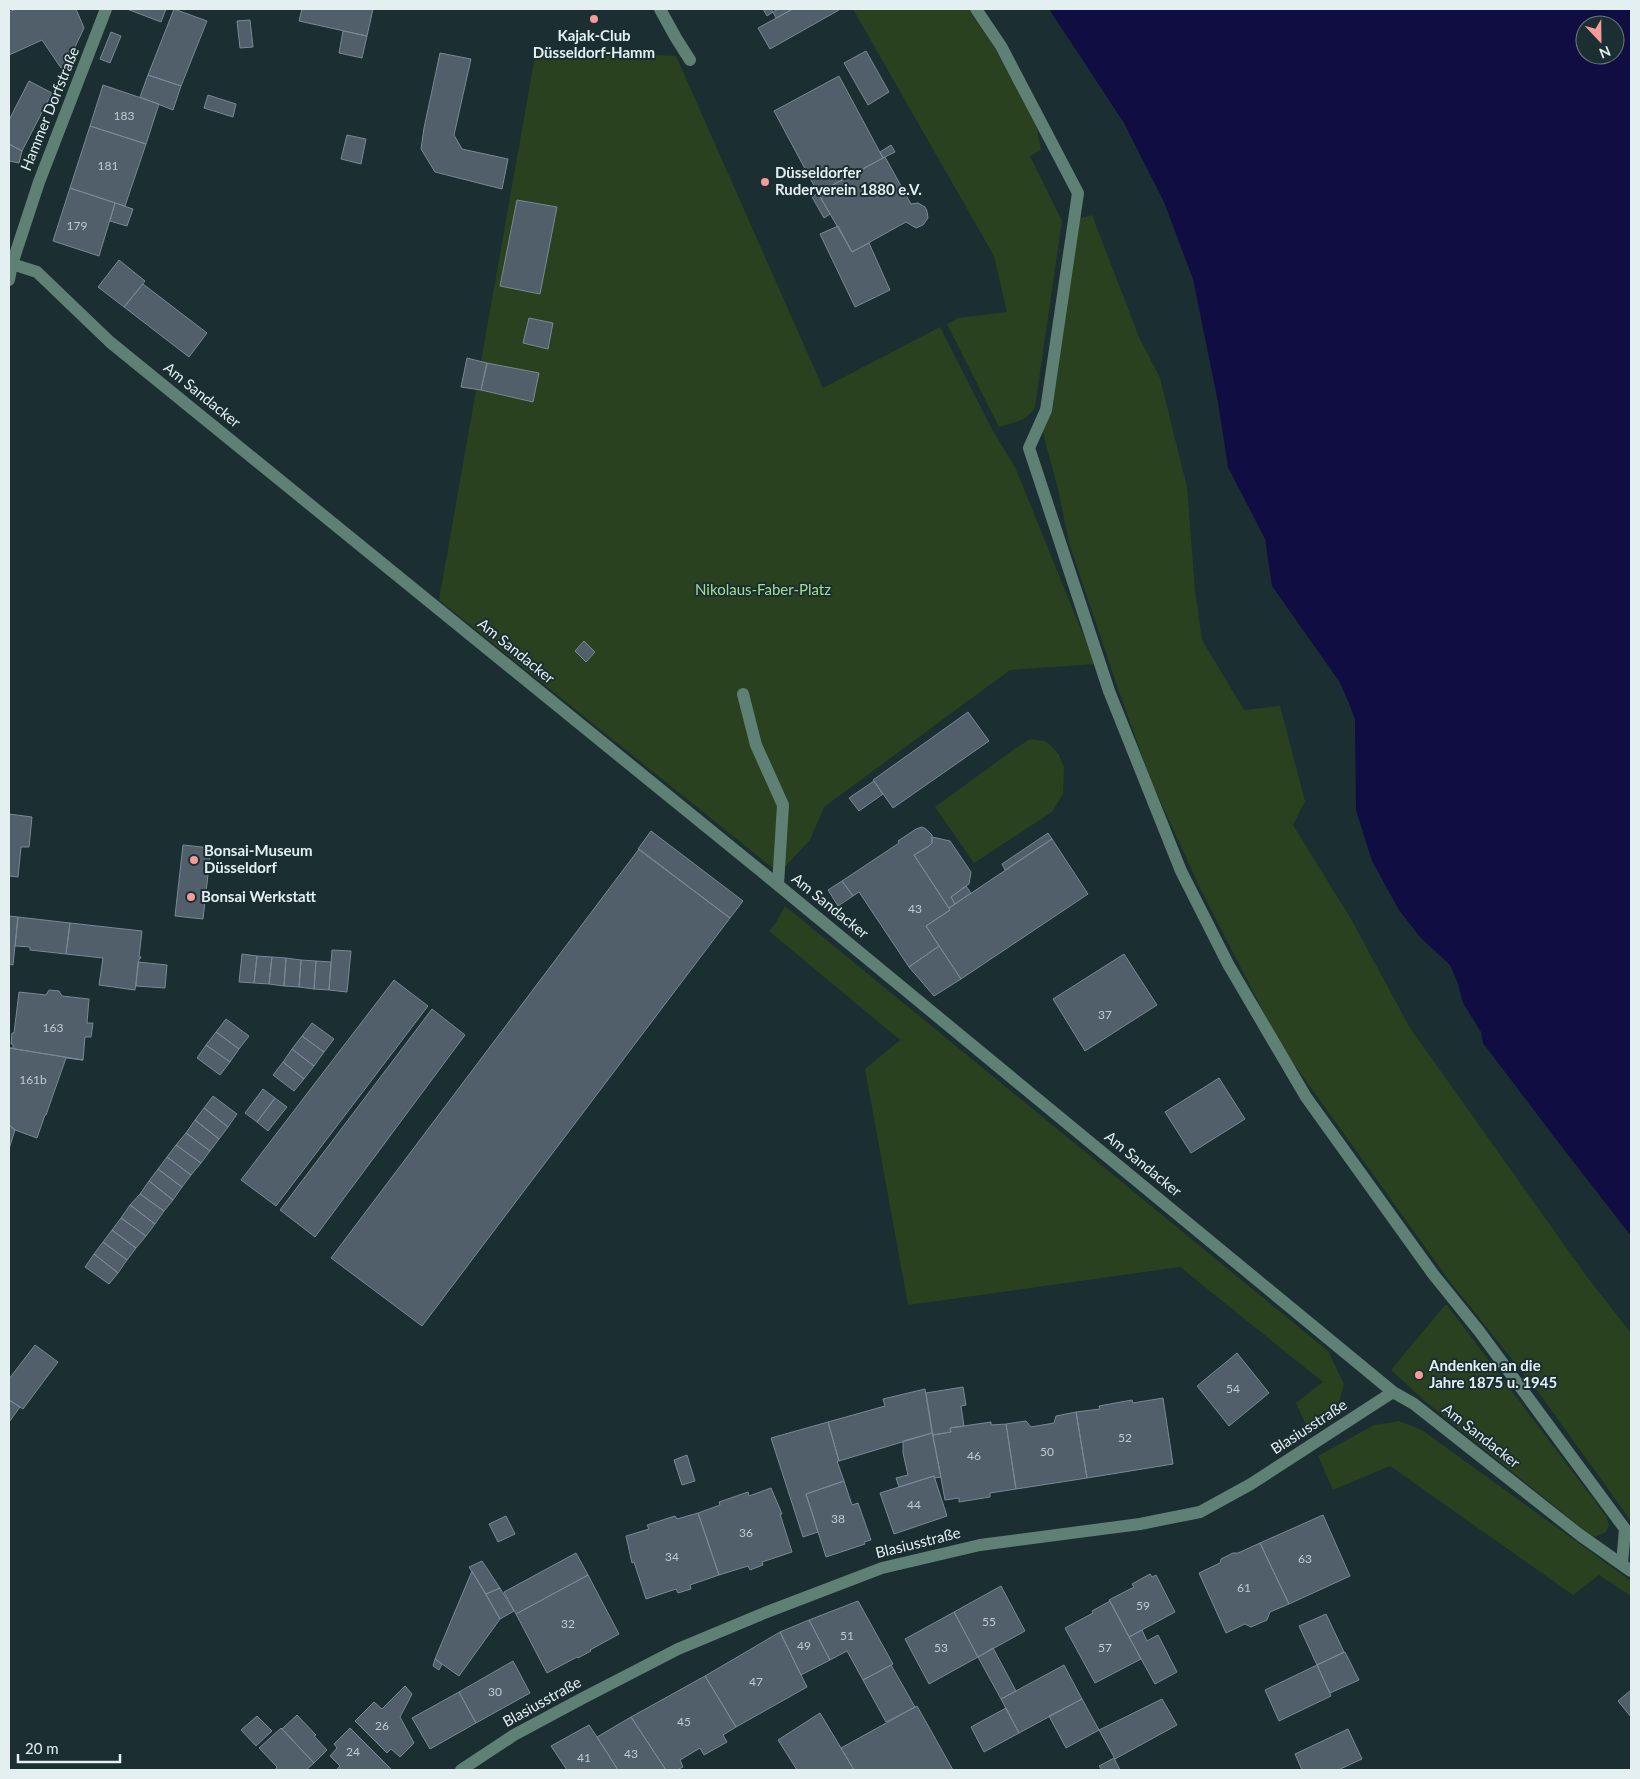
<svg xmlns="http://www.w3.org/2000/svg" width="1640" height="1779" font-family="Lato,sans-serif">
	<rect width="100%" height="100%" fill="#1b2e31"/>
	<!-- green -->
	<path fill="#2a4120" d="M853,9H968L993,45L1036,123L1041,150L1030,156L1062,221L1035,407C1028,421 1012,423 999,427L947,324L958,318L1007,312L994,256Z
		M536,50L676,56L823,388L940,327L993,431L1015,467L1095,664L1010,670L824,807L810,840L779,873L439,600Z
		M1092,215L1139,337L1160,378L1187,487L1195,590L1202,640L1244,710L1280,706L1305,801L1293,825L1351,919L1410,1028L1587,1277L1631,1333V1521L1539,1393L1448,1279L1281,1046L1199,886L1151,781L1116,683L1069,543L1058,489L1043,433L1049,409L1078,219Z
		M1030,739L1045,741L1050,745L1059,755L1064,767L1063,794L1052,812L974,863L935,807L1013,750Z
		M785,906L1328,1351L1344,1384L1338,1405L1307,1427L1296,1403L1323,1382L1180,1267L908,1305L865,1069L900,1040L769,931L775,924Z
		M1445,1305H1447L1606,1516L1609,1525L1606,1532L1595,1537L1589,1534L1426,1402L1391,1370Z
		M1399,1421L1422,1430L1631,1581V1596L1599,1575L1573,1595L1390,1466L1333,1490L1318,1456L1374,1425Z"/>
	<!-- water -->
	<path fill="#100d42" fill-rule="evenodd" d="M1049,9H1631V1236L1555,1138L1483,1043L1481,1032L1463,1003L1457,981L1450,965L1420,937L1399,910L1372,861L1356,810L1355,720L1349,703L1339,681L1272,586L1265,539L1228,467L1218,402L1193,279L1164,202L1124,123ZM1585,25H1615V55H1585Z"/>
	<!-- building -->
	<path fill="#505f6a" stroke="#798995" d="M16,9H76L84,28L66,66L61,68L42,40L9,55V12Z
		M127,9H166L161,22Z
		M174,9L207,21L181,86L148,75Z
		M302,9H373L367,36L299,21Z
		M763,9H771L773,12L767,16Z
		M778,9H793L776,18L773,12Z
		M793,9H838L839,10L770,49L758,28Z
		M250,20L253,47L240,48L237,21Z
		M343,31L367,36L362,58L339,53Z
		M111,32L121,36L110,63L100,59Z
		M866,51L889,92L868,105L844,63Z
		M440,53L471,59L454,135L462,149L508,159L502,189L435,172L421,149L424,128Z
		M148,75L181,86L173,110L140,97Z
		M839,76L883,158L818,193L774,111Z
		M29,81L52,93L22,151L9,144V120Z
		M103,85L159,104L146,144L90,126Z
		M208,95L236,104L233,117L204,108Z
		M90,126L146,144L125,206L70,188Z
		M347,135L366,139L361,164L341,159Z
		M9,144L22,151L19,163L9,161Z
		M891,145L895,152L883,158L880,152Z
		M885,157L911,204L918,203L925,207L927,211L928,218L923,225L916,228L906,222L852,252L818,193Z
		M70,188L115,203L99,256L53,241Z
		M818,193L830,214L824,218L812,197Z
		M517,200L557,207L540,294L500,286Z
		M115,203L133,209L127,226L110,221Z
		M838,226L852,252L869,243L890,290L855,307L820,234Z
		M119,260L145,281L124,307L98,287Z
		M143,284L207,333L189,357L124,307Z
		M529,318L553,323L548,349L523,343Z
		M467,358L487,363L481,390L461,387Z
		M487,363L539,373L533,402L481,390Z
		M584,641L595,652L586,662L575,651Z
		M968,712L989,741L893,808L873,780Z
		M874,781L883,794L859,811L849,798Z
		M9,814L32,817L29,847H21L18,877L9,876Z
		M922,827L926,829L932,835V843L929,846L914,855L950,910L926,926L939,946L909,967L859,892L853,896L842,881L899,843L898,841L916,829Z
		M651,831L743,901L730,918L638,849Z
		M1048,833L1052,839L1005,870L1002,864Z
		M932,837L950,841L971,872L969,884L951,897L955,904L949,908L914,855L929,846L932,843Z
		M1052,839L1088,894L961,979L926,926L950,910L949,908Z
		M183,845L211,848L203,919L175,916Z
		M639,849L730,918L422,1326L331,1258Z
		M842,881L853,896L838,906L828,890Z
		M966,886L971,893L955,904L951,897Z
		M9,916L18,917L13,965L9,964Z
		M18,917L70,923L66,954L30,950V947L15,946Z
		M70,923L142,931L139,957H141L140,959H139L135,990L99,985L103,958L66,954Z
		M939,946L961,979L934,996L909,967Z
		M332,950L351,951L347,992L329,990Z
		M242,954L257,956L254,983L239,982Z
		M1124,954L1157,1005L1085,1051L1053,999Z
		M257,956L272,957L269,984L254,983Z
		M272,957L286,958L284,986L269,984Z
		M286,958L301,960L299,987L284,986Z
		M301,960L316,961L314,989L299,987Z
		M316,961L331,962L329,990L314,989Z
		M138,962L167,965L165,988L136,986Z
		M394,980L428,1006L276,1206L241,1180Z
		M49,990L59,991L62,996L89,999L87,1023H93L91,1037H85L83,1060L9,1048H13V1044H11L12,1033H14L19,992L46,995Z
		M432,1009L465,1035L315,1237L280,1210Z
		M226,1019L249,1036L239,1049L216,1032Z
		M312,1023L334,1039L324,1052L302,1036Z
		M216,1032L239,1049L230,1062L206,1045Z
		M302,1036L324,1052L314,1066L292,1049Z
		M206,1045L230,1062L220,1075L197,1058Z
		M9,1048L83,1060L66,1058L46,1115H45L37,1138L15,1130L9,1125Z
		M292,1049L314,1066L304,1079L283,1062Z
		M283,1062L304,1079L294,1091L273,1075Z
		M1219,1078L1245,1119L1191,1153L1165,1112Z
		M263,1089L275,1098L257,1122L245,1113Z
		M213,1096L237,1114L228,1127L204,1108Z
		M275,1098L287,1107L268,1131L257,1122Z
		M204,1108L228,1127L219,1139L195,1120Z
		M195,1120L219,1139L210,1151L186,1133Z
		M9,1125L15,1130L9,1149Z
		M186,1133L210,1151L201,1163L176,1145Z
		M176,1145L201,1163L191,1175L167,1157Z
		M167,1157L191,1175L182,1187L158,1169Z
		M158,1169L182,1187L173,1200L149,1181Z
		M149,1181L173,1200L164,1211L140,1194Z
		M140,1194L164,1211L155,1224L130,1205Z
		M130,1205L155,1224L146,1236L121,1218Z
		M121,1218L146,1236L136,1248L112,1230Z
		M112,1230L136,1248L127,1260L103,1242Z
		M103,1242L127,1260L118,1273L94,1254Z
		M94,1254L118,1273L109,1284L85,1267Z
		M35,1345L58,1362L23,1409L9,1400V1379Z
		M1237,1353L1269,1393L1229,1426L1197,1386Z
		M963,1387L966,1405L961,1406L964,1426L950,1428L951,1432L933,1435L926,1393Z
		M925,1389L932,1433L839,1461L828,1422L885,1406L883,1399Z
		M1163,1398L1173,1464L1087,1478L1076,1412L1100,1409L1099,1406L1132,1400L1133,1403Z
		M9,1400L20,1407L9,1422Z
		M1076,1412L1087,1478L1016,1489L1006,1424L1026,1421L1031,1427L1054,1423L1056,1416Z
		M828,1422L839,1461H837L844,1481L806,1494L818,1532L803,1537L771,1438Z
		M991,1422V1425L1006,1424L1016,1489L990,1493V1497L959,1502V1498L945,1500L933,1435L951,1432L950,1428Z
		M932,1433L941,1477L935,1478L934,1476L899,1487L896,1478L908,1475L903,1453V1441Z
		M687,1455L695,1481L682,1485L674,1460Z
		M934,1476L947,1516L894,1534L880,1493Z
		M844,1481L852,1505L858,1503L871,1540L864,1542L865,1544L826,1557L806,1494Z
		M771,1488L782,1514H780L792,1552L762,1562L763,1565L750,1570L748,1566L719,1575L698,1513L720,1505L719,1502L748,1492L749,1496Z
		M698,1513L719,1575L690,1585L691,1589L678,1593L676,1589L646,1599L634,1562L632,1563L626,1536L649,1529L647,1525L675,1516L677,1519Z
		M1323,1515L1350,1576L1289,1604L1260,1543Z
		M506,1516L515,1534L498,1542L489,1524Z
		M1260,1543L1289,1604L1270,1612L1267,1620L1251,1627L1245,1624L1226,1633L1199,1573L1220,1563L1221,1559L1233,1553H1238Z
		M576,1553L588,1575L516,1614L504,1592Z
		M482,1561L500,1588L486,1594L469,1567Z
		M472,1571L500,1619L459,1676L435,1659Z
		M1150,1574L1152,1577L1156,1575L1175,1612L1129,1637L1109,1600L1134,1587L1132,1584Z
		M588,1575L619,1634L590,1650L591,1651L578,1658L577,1657L547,1673L516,1614Z
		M1001,1586L1025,1631L978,1657L954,1612Z
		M500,1588L514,1611L500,1619L486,1594Z
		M858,1601L893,1664L863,1680L847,1651L830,1660L809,1620Z
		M1110,1601L1141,1659L1095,1683L1065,1628L1093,1613L1092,1611Z
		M954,1612L978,1657L929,1684L905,1639Z
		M1326,1614L1344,1652L1317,1665L1299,1626Z
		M809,1620L830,1660L801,1675L780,1632Z
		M1142,1630L1147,1641L1158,1635L1177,1672L1155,1684L1129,1637Z
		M780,1632L807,1687L736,1727L705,1676Z
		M993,1648L1016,1691L1001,1699L978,1657Z
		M1345,1652L1359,1680L1330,1693L1317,1665Z
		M435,1659L442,1664L439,1670L433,1666Z
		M513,1661L530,1693L476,1723L459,1692Z
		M891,1665L915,1707L886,1722L863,1680Z
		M1064,1665L1082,1699L1019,1733L1001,1699Z
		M1317,1665L1331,1696L1279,1721L1265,1690Z
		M705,1676L736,1727L723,1735L727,1742L704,1755L700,1748L680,1760L683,1767L677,1770H666L631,1717Z
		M405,1686L412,1694L400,1717L414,1743L400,1757L391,1749L387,1753L355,1721L374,1702L382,1709Z
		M1631,1690V1717L1618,1701Z
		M459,1692L476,1723L430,1749L412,1718Z
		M1082,1699L1099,1730L1066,1748L1049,1716Z
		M1162,1699L1177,1725L1115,1759L1099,1730Z
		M917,1706L953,1770H854L841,1748Z
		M1006,1708L1019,1733L984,1752L971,1727Z
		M820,1713L841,1748L854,1770H797L778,1740Z
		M297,1715L316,1735L314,1736L327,1750L314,1763L282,1729Z
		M257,1716L272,1731L256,1746L241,1730Z
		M631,1717L666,1770H618L597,1737Z
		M589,1725L597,1737L618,1770H567L551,1746Z
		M281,1728L314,1763L306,1770H275L277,1767L259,1748Z
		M350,1728L392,1770H336L340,1766L330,1756L337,1748L334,1744Z
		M1348,1729L1362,1759L1338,1770H1302L1295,1754Z
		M1114,1758L1120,1770H1102L1099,1766Z"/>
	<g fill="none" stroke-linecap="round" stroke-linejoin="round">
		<!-- minor -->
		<path stroke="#5e8075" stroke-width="12" d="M660,9L676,38L690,60
			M976,9L1001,46L1078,193L1046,410L1029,448L1109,691L1181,871L1228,964L1306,1097L1433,1274L1479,1331L1625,1529L1622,1564
			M12,264L37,272L110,342L778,885L1393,1392L1414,1404L1580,1535L1631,1571
			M9,280L12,264L39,182L106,9
			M743,694L756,745L783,805L778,885
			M461,1770L514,1735L583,1698L678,1649L762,1614L882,1568L980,1545L1140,1524L1200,1512L1251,1484L1393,1392"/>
	</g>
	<!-- markers -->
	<g fill="#f59b99" stroke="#1b2e31" stroke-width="2">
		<circle cx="594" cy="19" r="5"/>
		<circle cx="765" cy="182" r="5"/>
		<circle cx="194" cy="860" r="5"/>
		<circle cx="191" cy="897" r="5"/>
		<circle cx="1419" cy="1375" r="5"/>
	</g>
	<g text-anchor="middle" stroke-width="4" stroke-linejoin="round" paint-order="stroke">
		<!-- number labels -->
		<g font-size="12" fill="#becbcf">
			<text x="124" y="120">183</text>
			<text x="108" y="170">181</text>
			<text x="77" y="230">179</text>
			<text x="915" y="913">43</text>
			<text x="1105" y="1019">37</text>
			<text x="53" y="1032">163</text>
			<text x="33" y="1084">161b</text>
			<text x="1233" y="1393">54</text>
			<text x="1125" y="1442">52</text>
			<text x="1047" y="1456">50</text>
			<text x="974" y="1460">46</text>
			<text x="914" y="1509">44</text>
			<text x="838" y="1523">38</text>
			<text x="746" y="1537">36</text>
			<text x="672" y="1561">34</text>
			<text x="1305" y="1563">63</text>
			<text x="1244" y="1592">61</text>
			<text x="1143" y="1610">59</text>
			<text x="989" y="1626">55</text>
			<text x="568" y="1628">32</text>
			<text x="847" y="1640">51</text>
			<text x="804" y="1650">49</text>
			<text x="941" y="1652">53</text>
			<text x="1105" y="1652">57</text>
			<text x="756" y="1686">47</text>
			<text x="495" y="1696">30</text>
			<text x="684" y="1726">45</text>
			<text x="382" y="1730">26</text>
			<text x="353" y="1756">24</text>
			<text x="631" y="1758">43</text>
			<text x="584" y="1762">41</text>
		</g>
		<!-- poi labels -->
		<g font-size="15" font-weight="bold" fill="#e3eff1" stroke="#1b2e31" text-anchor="start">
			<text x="594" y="41" text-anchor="middle">Kajak-Club<tspan x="594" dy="17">Düsseldorf-Hamm</tspan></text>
			<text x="775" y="178">Düsseldorfer<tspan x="775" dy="17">Ruderverein 1880 e.V.</tspan></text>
			<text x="204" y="856">Bonsai-Museum<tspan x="204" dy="17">Düsseldorf</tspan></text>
			<text x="201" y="902">Bonsai Werkstatt</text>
			<text x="1429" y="1371">Andenken an die<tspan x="1429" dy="17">Jahre 1875 u. 1945</tspan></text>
		</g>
		<!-- street labels -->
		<g font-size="15" fill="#e3eff1" stroke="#1b2e31">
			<text transform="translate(50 109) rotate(-68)" y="5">Hammer Dorfstraße</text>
			<text transform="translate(202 395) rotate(39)" y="5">Am Sandacker</text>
			<text transform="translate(516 651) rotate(39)" y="5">Am Sandacker</text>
			<text transform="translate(830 906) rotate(39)" y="5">Am Sandacker</text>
			<text transform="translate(1143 1164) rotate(39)" y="5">Am Sandacker</text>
			<text transform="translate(1309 1427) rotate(-33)" y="5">Blasiusstraße</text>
			<text transform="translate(1481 1436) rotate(38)" y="5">Am Sandacker</text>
			<text transform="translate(918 1543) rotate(-14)" y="5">Blasiusstraße</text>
			<text transform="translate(542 1702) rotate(-29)" y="5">Blasiusstraße</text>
		</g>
		<!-- park labels -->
		<g font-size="15" fill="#a5df8e" stroke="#1b2e31">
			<text x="763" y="595">Nikolaus-Faber-Platz</text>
		</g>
	</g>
	<!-- border -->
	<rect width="1640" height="1779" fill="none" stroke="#e3eff1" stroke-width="20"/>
	<!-- north arrow -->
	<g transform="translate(1600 40) rotate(158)"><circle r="24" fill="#1b2e31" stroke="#6b7b7e"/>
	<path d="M0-4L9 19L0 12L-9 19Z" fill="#f59b99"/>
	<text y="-8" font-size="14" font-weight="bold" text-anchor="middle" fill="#e3eff1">N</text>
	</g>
	<!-- scale -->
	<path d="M18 1754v8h102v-8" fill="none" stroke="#e3eff1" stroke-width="2.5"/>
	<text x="25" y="1754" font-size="15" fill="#e3eff1" stroke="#1b2e31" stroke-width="4" paint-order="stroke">20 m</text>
</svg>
